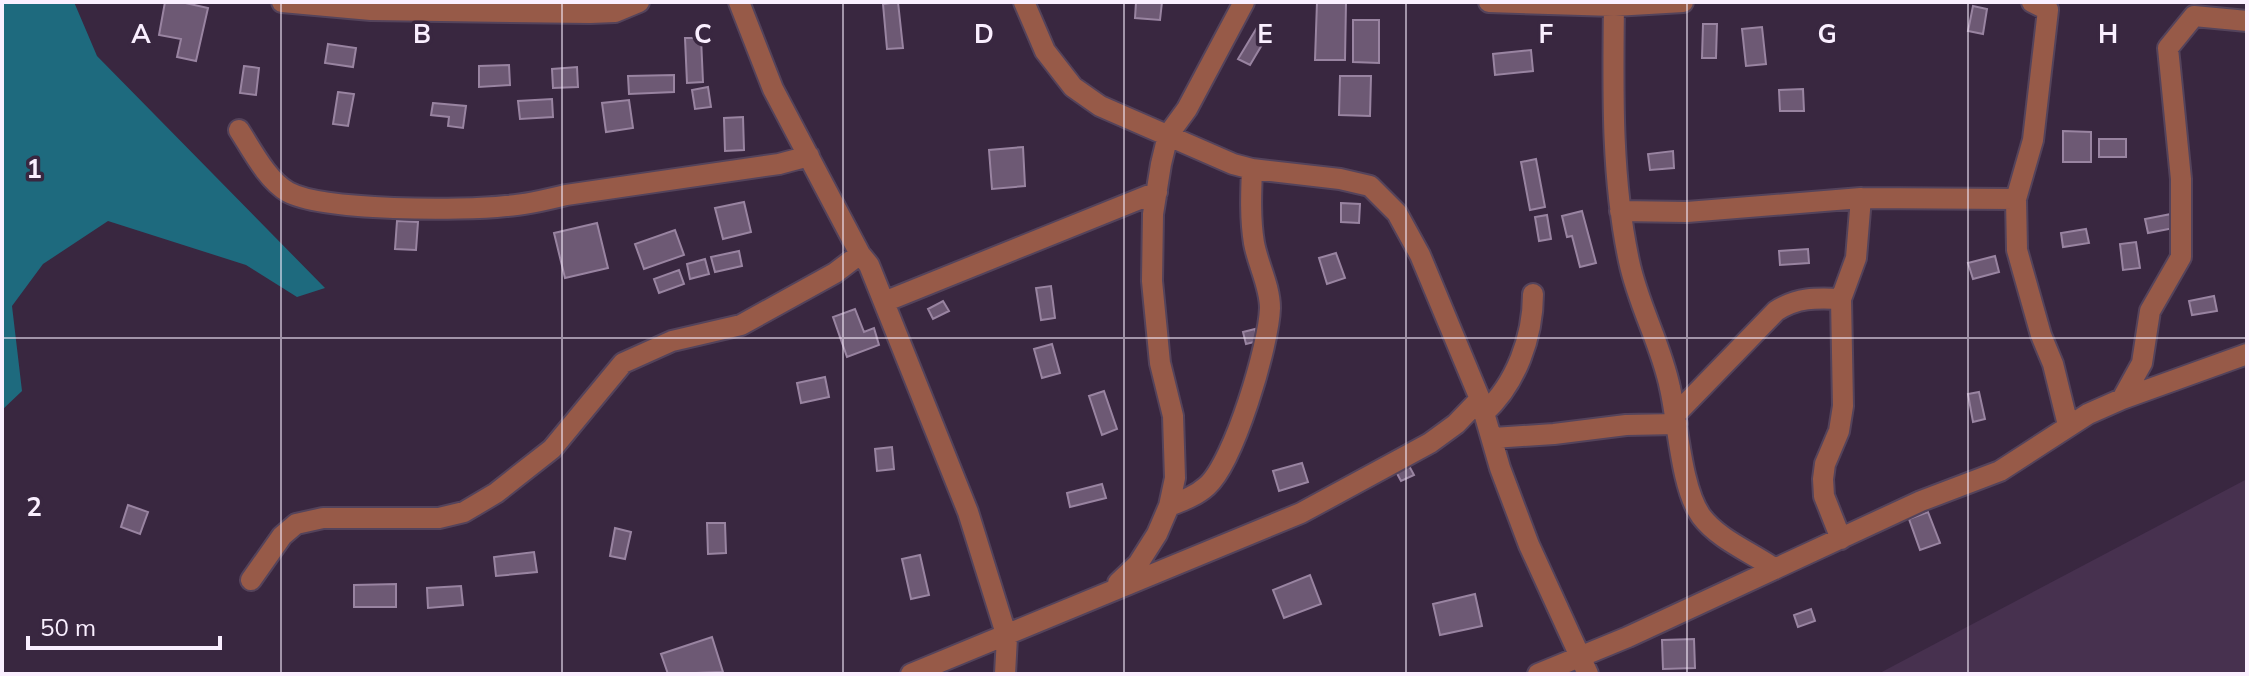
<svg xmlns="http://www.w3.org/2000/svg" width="2249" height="676" font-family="Mulish,sans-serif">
	<rect width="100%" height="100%" fill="#392740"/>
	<!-- built -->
	<path fill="#47314f" d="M2247,479V674H1878Z"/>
	<!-- water -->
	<path fill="#1e6a7e" d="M2,2H74L97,56L325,288L297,297L246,265L108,221L43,264L12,306L22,391L2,410Z"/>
	<!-- building -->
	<path fill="#6d5974" stroke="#9984a1" stroke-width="2" d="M165,2H181L208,8L196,61L177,57L181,39L159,35Z
		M898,2L903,48L887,49L883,4Z
		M1136,2H1162L1160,20L1135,18Z
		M1317,2H1346L1345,60H1315Z
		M1973,6L1987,9L1983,34L1968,31Z
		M1353,20H1379V63L1353,62Z
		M1834,23L1836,39L1822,41L1821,24Z
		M1703,24H1717L1716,58H1702Z
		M1258,26L1269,33L1250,65L1238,59Z
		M1762,27L1766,64L1746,66L1742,29Z
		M685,38H701L703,82L687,83Z
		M328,44L356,48L353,67L325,63Z
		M1531,50L1533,71L1495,75L1493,54Z
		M509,65L510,85L479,87V66Z
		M244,66L259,68L256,95L240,93Z
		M577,67L578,87L553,88L552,69Z
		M674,75V92L629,94L628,76Z
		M1340,76H1371L1370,116L1339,115Z
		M708,87L711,107L695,109L692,90Z
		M1803,89L1804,111H1780L1779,90Z
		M338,92L354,94L348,126L333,124Z
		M552,99L553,117L520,119L518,101Z
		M629,100L633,128L606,132L602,103Z
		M433,103L466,106L463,128L448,126L449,117L431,115Z
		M743,117L744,150L725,151L724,118Z
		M2063,131L2091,132V162H2063Z
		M2099,139H2126V157H2099Z
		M1023,147L1025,186L992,189L989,150Z
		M1673,151L1674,168L1650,170L1648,154Z
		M1536,159L1545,207L1530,210L1521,162Z
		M744,202L751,232L723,239L715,208Z
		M1341,203L1360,204L1359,223L1341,222Z
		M1582,211L1596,263L1580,267L1572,236L1567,237L1562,216Z
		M2171,214L2174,228L2148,233L2145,219Z
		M1547,215L1551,239L1539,241L1535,217Z
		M397,221L418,222L416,250L395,249Z
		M597,223L608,268L565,278L554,233Z
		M2086,229L2089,243L2063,247L2061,233Z
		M675,230L684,255L644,269L635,244Z
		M2136,242L2140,268L2123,270L2120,244Z
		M1808,249L1809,263L1780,265L1779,251Z
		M739,251L742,266L715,272L711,257Z
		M1336,253L1345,278L1327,284L1319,258Z
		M1995,256L1999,272L1973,279L1968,263Z
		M705,259L709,274L690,279L687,264Z
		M679,270L684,284L659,293L654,279Z
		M1051,286L1055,318L1041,320L1036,288Z
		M2214,296L2217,311L2192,315L2189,301Z
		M943,301L949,311L933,319L928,309Z
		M855,309L864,332L874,328L879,345L847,357L833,317Z
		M1255,329L1258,341L1246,344L1243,332Z
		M1052,344L1060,373L1042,378L1034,349Z
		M825,377L829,397L801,403L797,383Z
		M1104,391L1117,429L1102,435L1089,396Z
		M1979,392L1985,419L1973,422L1968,394Z
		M892,447L894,469L877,471L875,449Z
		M1407,462L1414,475L1401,481L1394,468Z
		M1302,463L1308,482L1279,491L1273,471Z
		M1102,484L1106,498L1070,507L1067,493Z
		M128,505L148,512L140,534L121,527Z
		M1928,512L1940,543L1920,550L1909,519Z
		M707,523H725L726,553L708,554Z
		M615,528L631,532L625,559L610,556Z
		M534,552L537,572L496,576L494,557Z
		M920,555L929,595L911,599L902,559Z
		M1310,575L1321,604L1284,618L1273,590Z
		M396,584V607H354V585Z
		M461,586L463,605L428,608L427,588Z
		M1475,594L1482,626L1440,635L1433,604Z
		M1811,609L1815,621L1798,627L1794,615Z
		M712,637L723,672L668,674L661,654Z
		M1694,639L1695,668L1663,669L1662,640Z"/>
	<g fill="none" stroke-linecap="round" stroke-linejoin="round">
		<!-- minor casing -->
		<g stroke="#54435b" stroke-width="24">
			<path id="minor" d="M282,2L371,10L590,13L615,12L639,2
				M739,2L773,89L860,254L869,265L968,512L1007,637L1005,674
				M1024,2L1045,51L1073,87L1100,106L1233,164L1252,169L1340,179L1370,186L1397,213L1420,255L1480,399L1500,468L1529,545L1588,674
				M1489,2L1614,6L1683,2
				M1614,2C1613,88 1611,177 1629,261C1638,305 1661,344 1670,388C1678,423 1681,488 1701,516C1719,540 1751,552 1775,569
				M2032,2L2048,10L2033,140L2016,199L2017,250L2041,335L2053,364L2068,425
				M239,130C252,150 267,180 288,192C323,211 462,211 506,206C526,205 546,200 566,195L779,164L809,156
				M1620,211L1687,212L1861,198L2016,199
				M884,302L1157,192
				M2122,399L2142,363L2150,311L2181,257V179L2168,48L2194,16L2247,21
				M1484,413C1516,384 1533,337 1533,294
				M1676,414L1776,311C1798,297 1816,298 1841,299
				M1493,438L1554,434L1626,425L1677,424
				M1169,506C1182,501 1196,496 1207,486C1234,462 1269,345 1270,308C1270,286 1258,265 1254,243C1250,219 1251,193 1252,169
				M1841,539L1824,496L1823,479L1825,464L1839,431L1843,406L1841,299L1856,258L1861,198
				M251,580L282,536L296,524L323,518H439L464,512L496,493L552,449L623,363L672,341L741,325L835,273L860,254
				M1118,583L1138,564L1157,534L1169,506L1175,478L1173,416L1160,363L1152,281L1153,214L1161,164L1168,135L1187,109L1244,2
				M911,674L1301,513L1430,443L1456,424L1480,399
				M1538,674L1628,637L1921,501L2000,471L2088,414L2122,399L2247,354"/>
		</g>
		<!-- minor -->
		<use href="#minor" stroke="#975a48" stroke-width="20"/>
	</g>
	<!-- grid -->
	<path fill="none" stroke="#faefff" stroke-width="2" stroke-opacity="0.55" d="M281,2V674M562,2V674M843,2V674M1124,2V674M1406,2V674M1687,2V674M1968,2V674M2,338H2247"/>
	<g font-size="26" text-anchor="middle" font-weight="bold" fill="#faefff" stroke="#392740" stroke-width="7" stroke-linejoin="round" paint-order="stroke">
		<text x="141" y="43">A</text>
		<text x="422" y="43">B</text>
		<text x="703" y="43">C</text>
		<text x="984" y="43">D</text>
		<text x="1265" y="43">E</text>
		<text x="1546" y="43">F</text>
		<text x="1827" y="43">G</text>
		<text x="2108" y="43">H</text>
		<text x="34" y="178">1</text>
		<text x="34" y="516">2</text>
	</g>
	<!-- border -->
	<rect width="2249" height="676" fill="none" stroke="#faefff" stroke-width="8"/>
	<!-- scale -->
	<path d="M28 636v12h192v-12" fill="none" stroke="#faefff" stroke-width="4"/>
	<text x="40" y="636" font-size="24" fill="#faefff" stroke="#392740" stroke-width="6" paint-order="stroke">50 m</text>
</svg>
